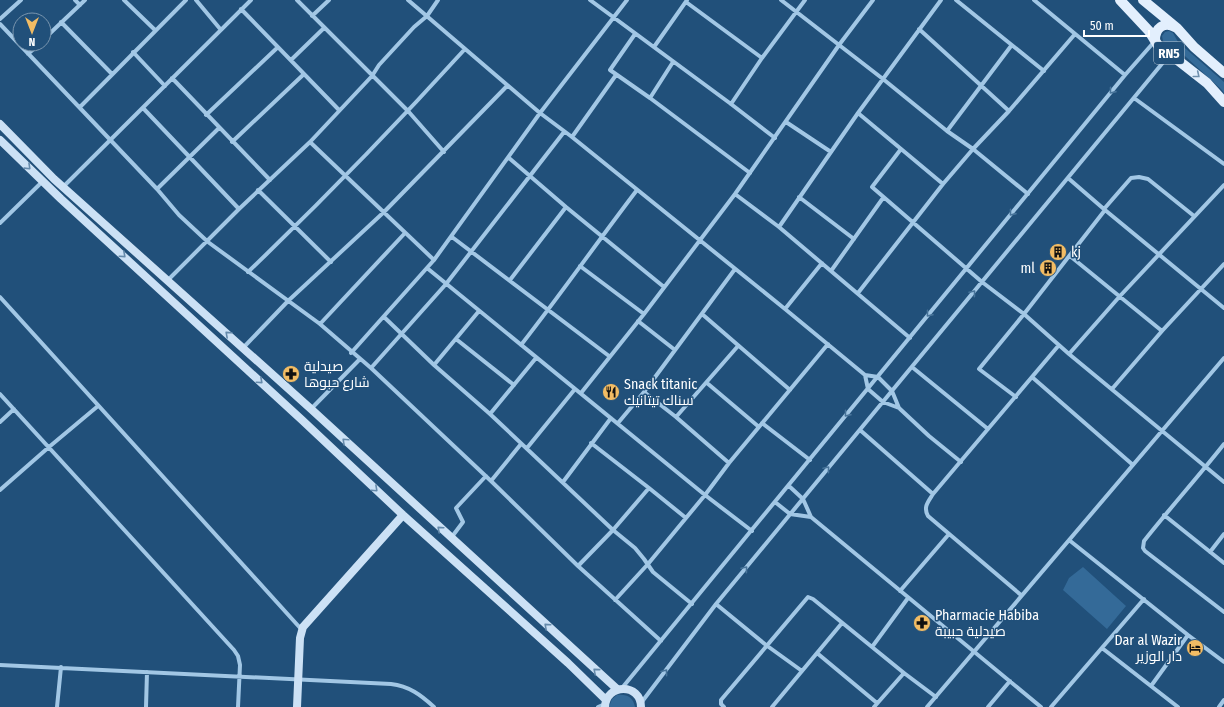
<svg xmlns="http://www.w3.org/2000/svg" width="1224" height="707" font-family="'Fira Sans Condensed',Cairo,sans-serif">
	<rect width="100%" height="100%" fill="#21507a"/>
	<!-- green -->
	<path fill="#346a98" d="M1169,31L1173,33L1178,42L1224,82V93L1221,89L1175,47L1163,41L1162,36L1165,32Z
		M1083,567L1126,606L1107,629L1063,590L1069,578Z
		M617,695C627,694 633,697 635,707H609L612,699Z"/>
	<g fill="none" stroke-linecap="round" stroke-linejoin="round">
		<!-- street -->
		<path stroke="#a2c7e5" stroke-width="4" d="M75,0L80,5
			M124,0L155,30
			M196,0L221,30
			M297,0L408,111L444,152
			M408,0L540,113L572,137L785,309L865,375L878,377L892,391L899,408
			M590,0L731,104L775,138
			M781,0L883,79L947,131L973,149L1028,194
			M956,0L1044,71
			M1034,0L1125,75
			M686,2L762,58
			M241,9L339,110
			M312,16L329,0
			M0,19L21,0
			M61,22L112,74
			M0,24L157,189L179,215L208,242L320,324L371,368L491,481L578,566L661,641
			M919,29L1009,111
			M635,34L610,70L650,98L750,173
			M44,39L85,0
			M654,47L687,0
			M133,52L165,86
			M28,54L39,44
			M291,60L324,28
			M172,78L270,180
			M650,98L673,62
			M1134,98L1224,164
			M731,104L762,58L805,0
			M80,107L186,0
			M143,108L239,209
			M858,113L943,184
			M206,115L277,48
			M786,122L831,152
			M947,131L1011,46
			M572,137L616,75
			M232,142L304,74
			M310,142L434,260
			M901,149L872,187L982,282L1024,314L1069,354L1224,482
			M509,158L566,207L664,287
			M1068,178L1105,210L1224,308
			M63,187L251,0
			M157,189L219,128
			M258,190L331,262
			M735,194L779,227L910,338
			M799,197L854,239
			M1104,209L1131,178L1139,177L1148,179L1194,216
			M0,223L43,181
			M779,227L858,113L941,0
			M452,237L609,356
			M1070,256L1162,331
			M580,266L644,314
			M427,268L705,495L752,531
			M831,271L883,198
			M248,272C323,200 395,126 465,49
			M168,280L239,209L310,142L372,76L379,65L414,27L427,16L438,0
			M510,280L566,207
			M858,293L943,184L973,149L1009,111L1075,34
			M0,297L302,630
			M785,309L822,263
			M702,314L790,390
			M384,317L434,365L490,414L613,530L635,548L644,559L653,572L692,604
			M638,321L675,350
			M320,324L405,233
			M456,339L514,385
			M521,345C561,294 598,241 637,190
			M243,348L288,301L384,212L507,86
			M351,353L434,260L540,113L627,0
			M1069,354L1120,296L1224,185
			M434,365L479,311
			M912,367L988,429
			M371,368L446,284L564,132
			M865,375L868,389L883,402L899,408L929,436L961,462
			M1032,377L1133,465
			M707,383L759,427
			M1112,389L1162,331L1224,264
			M644,392L676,417L729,463
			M581,393L644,314L735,194L839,45L873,0
			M0,394L234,650L238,656L240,665L238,707
			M1016,397L979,369L1024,314L1105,210
			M311,409L360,359
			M490,414L536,358
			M676,417L738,346
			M0,422L14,409
			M618,423L644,392L735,269
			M762,423L810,460
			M860,430L933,494
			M1224,444C1198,477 1170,508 1144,541L1143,548L1145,551L1224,612
			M527,448L575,389
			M491,481L521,444
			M563,482L611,418
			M789,486L803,499L811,517L1041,707
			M649,488L686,518
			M0,490L49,447L98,406
			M775,502L790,514L811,517
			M1164,515L1224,563
			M451,538L463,522L456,508L486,476
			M1069,540L1188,635L1224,662
			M1210,552L1224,534
			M578,566L613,530L649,488L591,443
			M900,591L949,534
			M1021,595L928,516C923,507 928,502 933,494L1059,345
			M615,600L648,564L705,495L729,463L828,344
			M716,604L766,645L802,671
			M872,647L908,598
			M1102,648L1178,707
			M817,653L877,703
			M0,665L391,684C409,686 421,695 434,707
			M1151,686L1188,635
			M622,688L1125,75L1154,42
			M641,703L716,604L1170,54
			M57,707L61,667
			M146,707L147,672
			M598,707L605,704
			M724,707L721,704V700L808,597L813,599L904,673L936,697
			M772,707L842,623
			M874,707L904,673
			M927,707L1224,358
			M988,707L1010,681
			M1051,707L1144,599
			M1219,707L1224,700"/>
		<!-- secondary -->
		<path stroke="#cce1f5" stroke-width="8" d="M0,124L54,179L311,409L617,689
			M0,140L61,199L302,420L403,515L568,663L606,700
			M297,707L300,638L303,627L403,515
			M605,707C606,683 641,683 641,707"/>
		<!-- primary -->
		<path stroke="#e3effd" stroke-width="10" d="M1120,0L1149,31L1159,47L1170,54L1207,83L1224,102
			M1143,0L1177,28L1194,47L1224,73
			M1155,40C1155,28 1164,21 1175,27"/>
	</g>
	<!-- one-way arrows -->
	<defs><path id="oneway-chevron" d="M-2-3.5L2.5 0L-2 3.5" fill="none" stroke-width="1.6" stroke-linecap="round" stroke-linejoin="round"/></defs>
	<use stroke="#6f90ae" href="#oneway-chevron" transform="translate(1197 75) rotate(39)"/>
	<g stroke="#48749a">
		<use href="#oneway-chevron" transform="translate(1112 91) rotate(129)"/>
		<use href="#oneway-chevron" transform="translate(1012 213) rotate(129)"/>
		<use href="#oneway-chevron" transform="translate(973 293) rotate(-50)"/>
		<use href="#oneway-chevron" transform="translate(929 314) rotate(129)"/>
		<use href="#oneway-chevron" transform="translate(847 414) rotate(129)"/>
		<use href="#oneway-chevron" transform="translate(827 469) rotate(-50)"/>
		<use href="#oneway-chevron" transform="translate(745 569) rotate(-50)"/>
		<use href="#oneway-chevron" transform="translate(665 672) rotate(-53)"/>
	</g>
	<g stroke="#658aab">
		<use href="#oneway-chevron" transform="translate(28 167) rotate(44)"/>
		<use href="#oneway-chevron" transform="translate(123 255) rotate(42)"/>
		<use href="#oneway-chevron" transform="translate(228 334) rotate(-138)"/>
		<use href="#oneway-chevron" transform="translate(260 381) rotate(42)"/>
		<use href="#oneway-chevron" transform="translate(345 441) rotate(-137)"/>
		<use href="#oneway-chevron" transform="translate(375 489) rotate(43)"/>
		<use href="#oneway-chevron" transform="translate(440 529) rotate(-138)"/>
		<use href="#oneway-chevron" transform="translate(547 626) rotate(-138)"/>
		<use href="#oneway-chevron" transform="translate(596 671) rotate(-139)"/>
	</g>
	<!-- icons -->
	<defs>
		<g id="building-disc" transform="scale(0.9)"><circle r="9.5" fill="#f2bc64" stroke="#21507a"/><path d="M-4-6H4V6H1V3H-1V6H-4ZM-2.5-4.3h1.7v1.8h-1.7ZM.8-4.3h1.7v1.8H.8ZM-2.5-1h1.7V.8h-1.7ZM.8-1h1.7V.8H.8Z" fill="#111"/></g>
		<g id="pharmacy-disc" transform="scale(0.9)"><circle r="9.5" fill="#f2bc64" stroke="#21507a"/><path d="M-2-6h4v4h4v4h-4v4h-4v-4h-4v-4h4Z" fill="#111"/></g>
		<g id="restaurant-disc" transform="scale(0.9)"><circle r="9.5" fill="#f2bc64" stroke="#21507a"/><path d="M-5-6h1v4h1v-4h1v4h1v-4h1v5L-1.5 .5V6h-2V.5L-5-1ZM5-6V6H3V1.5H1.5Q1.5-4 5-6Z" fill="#111"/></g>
		<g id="hotel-disc" transform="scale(0.9)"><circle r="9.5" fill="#f2bc64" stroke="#21507a"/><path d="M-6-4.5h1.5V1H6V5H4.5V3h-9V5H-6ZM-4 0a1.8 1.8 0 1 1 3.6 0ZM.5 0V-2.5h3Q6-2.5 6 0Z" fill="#111"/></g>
	</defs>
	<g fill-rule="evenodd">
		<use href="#building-disc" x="1058" y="252"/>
		<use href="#building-disc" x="1048" y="268"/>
		<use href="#pharmacy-disc" x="291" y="374"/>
		<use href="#restaurant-disc" x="611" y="392"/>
		<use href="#pharmacy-disc" x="922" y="623"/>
		<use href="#hotel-disc" x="1195" y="648"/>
	</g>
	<g text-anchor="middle" stroke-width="3" stroke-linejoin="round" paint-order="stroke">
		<!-- shield labels -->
		<rect fill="#21507a" stroke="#bccad7" stroke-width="1" x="1154" y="42" width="30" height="22" rx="3"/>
		<g font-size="13" font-weight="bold" fill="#fff">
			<text x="1169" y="58">RN5</text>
		</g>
		<!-- poi labels -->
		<g font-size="14" fill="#fff" stroke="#21507a" text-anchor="start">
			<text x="1071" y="257">kj</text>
			<text x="1035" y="273" text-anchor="end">ml</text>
			<text x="304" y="371">صيدلية<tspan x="304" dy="16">شارع حبوها</tspan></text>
			<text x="624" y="389">Snack titanic<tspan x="624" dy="16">سناك تيتانيك</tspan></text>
			<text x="935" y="620">Pharmacie Habiba<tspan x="935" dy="16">صيدلية حبيبة</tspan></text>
			<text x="1182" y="645" text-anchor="end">Dar al Wazir<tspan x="1182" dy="16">دار الوزير</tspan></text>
		</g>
	</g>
	<!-- north arrow -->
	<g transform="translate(32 32) rotate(180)"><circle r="19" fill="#21507a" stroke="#7a96af"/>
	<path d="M0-3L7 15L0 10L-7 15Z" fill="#f2bc64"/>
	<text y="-6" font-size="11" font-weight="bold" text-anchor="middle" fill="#ffffff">N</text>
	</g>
	<!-- scale -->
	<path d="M1084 30v6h65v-6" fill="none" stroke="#ffffff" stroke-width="2"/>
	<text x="1090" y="30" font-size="12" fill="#ffffff" stroke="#21507a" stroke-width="3" paint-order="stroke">50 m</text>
</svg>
